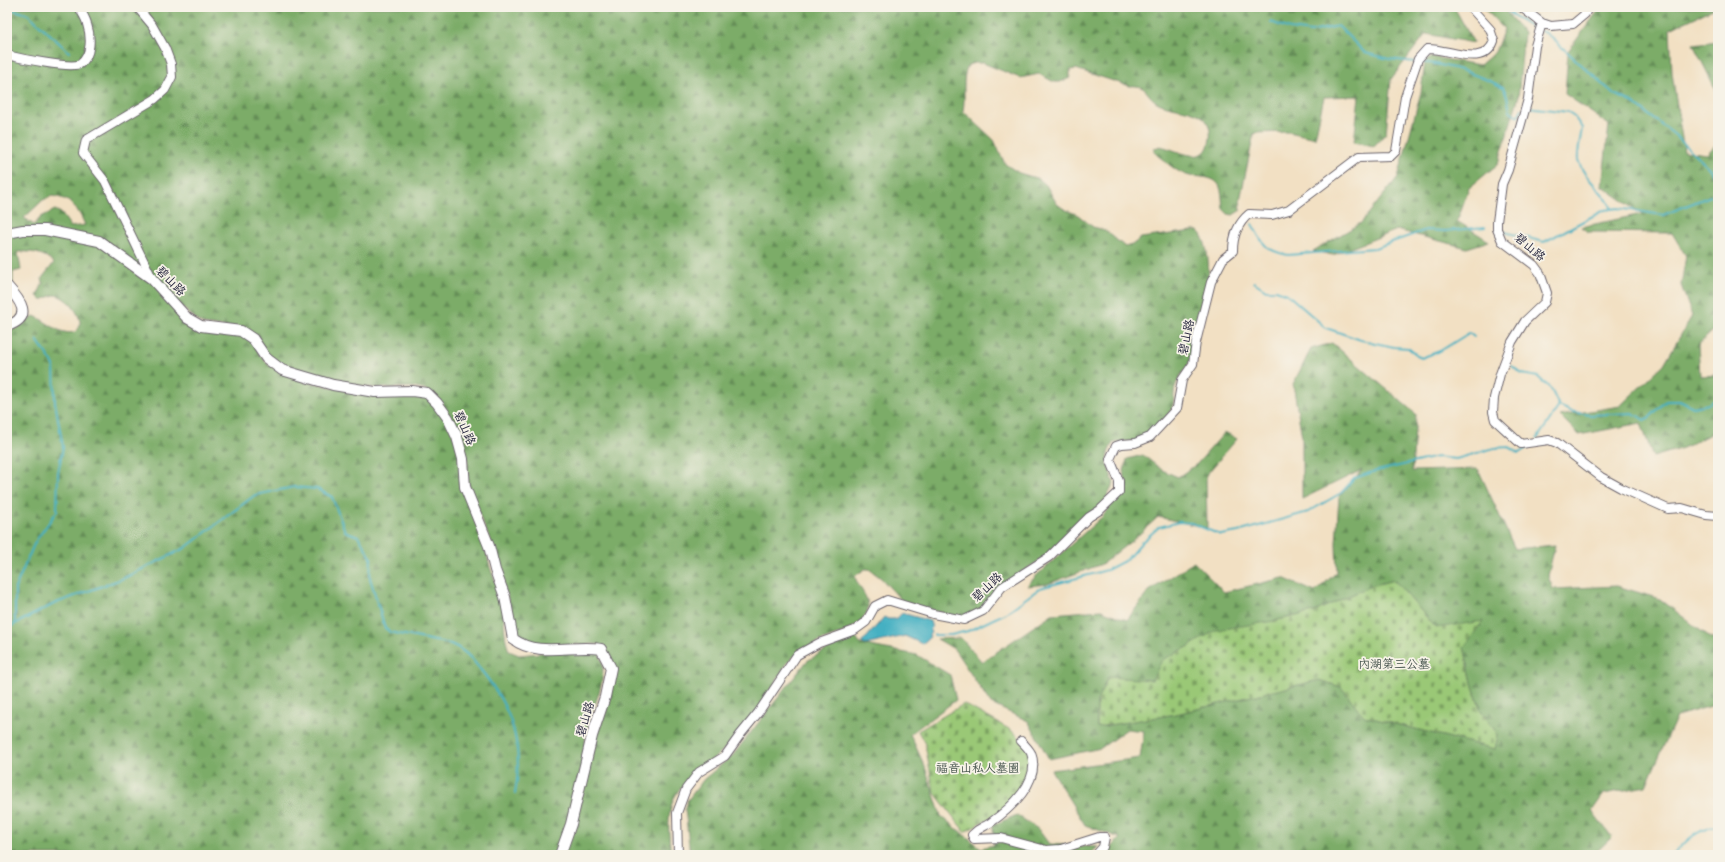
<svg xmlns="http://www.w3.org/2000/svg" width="1725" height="862" font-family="'Playpen Sans','LXGW WenKai TC',sans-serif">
	<defs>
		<pattern id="forest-firs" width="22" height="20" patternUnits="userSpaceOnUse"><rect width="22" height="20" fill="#7bac67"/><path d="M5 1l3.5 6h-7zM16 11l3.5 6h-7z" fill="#648c56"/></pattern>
		<pattern id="cemetery-stones" width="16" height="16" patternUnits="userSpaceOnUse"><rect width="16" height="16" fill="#9ac876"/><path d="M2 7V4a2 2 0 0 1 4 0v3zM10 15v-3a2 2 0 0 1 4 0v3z" fill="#7da262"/></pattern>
	</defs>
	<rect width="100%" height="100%" fill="#f7f3e8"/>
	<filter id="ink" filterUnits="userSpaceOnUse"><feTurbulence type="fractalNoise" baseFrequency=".025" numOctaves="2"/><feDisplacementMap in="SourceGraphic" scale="8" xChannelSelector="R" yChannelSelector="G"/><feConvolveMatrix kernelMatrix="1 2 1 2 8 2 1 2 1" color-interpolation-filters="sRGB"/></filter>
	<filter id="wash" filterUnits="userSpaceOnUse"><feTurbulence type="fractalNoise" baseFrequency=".012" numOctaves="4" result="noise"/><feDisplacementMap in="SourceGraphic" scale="16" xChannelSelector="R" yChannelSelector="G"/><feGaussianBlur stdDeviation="0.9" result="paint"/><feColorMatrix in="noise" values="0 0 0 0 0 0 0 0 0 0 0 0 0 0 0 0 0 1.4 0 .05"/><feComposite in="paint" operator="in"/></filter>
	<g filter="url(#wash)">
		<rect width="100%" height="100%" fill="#f2e0c3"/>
		<!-- forest -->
		<path fill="url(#forest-firs)" stroke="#4e6751" fill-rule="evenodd" d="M7,7H1454L1474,43L1426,34L1391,79L1386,133L1374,146L1354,142L1359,96L1324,97L1315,138L1289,132L1254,133L1240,200L1241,210L1233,215L1228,214L1223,209C1221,192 1224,179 1202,177C1198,176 1194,177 1190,176C1177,173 1166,162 1156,154L1154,150L1155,148L1160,146C1179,150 1207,169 1210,138C1211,131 1209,123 1204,118C1194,109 1174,109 1161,104C1144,97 1150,84 1129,86L1076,69L1070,70V78L1060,82H1054L1039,74L1020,78L983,63H975L968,65C961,78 966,96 963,111L994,140L1005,164L1019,173L1039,179L1046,185L1057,204L1064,209L1078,215L1093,227L1105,230L1125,247L1132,245L1141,238L1193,231H1198C1210,241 1210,281 1207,295C1205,307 1199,318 1196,330C1193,341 1192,352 1189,363C1186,371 1178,377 1175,387C1173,394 1175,404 1171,410C1165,420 1145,439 1134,441C1127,442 1120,441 1113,443C1103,459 1108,466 1114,483L1104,503L1086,516L1071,530L1061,543L1045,557L999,587L982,609L967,617L962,618L904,603L881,578L869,569H865L855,576C857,588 872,598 867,612C859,631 833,635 816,643C808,647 800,652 793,657C786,662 775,684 769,693C758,710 744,727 730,743C713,763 686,774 674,798C666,816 669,836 671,855H562L575,817L613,671C612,662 606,649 598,644C577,643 529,653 515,635L507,595L498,571L491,542L470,493L468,482L467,459L463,448L454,424L446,409L437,398L426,390L412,387L378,388L334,382L284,367L267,354L253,335L240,329L202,324L175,302L174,303C185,324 198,330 220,332C227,332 235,331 241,334C254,339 257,354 267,363C281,377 326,386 346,390C357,392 369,393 380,394C396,394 419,387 432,400C443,410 460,444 461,460C462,472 461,484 465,496C470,510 478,523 483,537C486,547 487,557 490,567C493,577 498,587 501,598C506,616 502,633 509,651L519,655L584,649L598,652C601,657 603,661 603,666C604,690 591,709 587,731C584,747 582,763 579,779C573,804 565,830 556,855H7V325L9,328L16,329L34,316C48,321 59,336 75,332C78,329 80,328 80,324C81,313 65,295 54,295L41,300L37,296L43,283L42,278L54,263C45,253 31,251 18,252L21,270L13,272V284L10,285L7,282ZM52,196C72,199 77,207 85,225L71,227L61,213L55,210L41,217L34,225L24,218L43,200Z
			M1483,7H1502L1524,33L1518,99L1498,164L1469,188L1457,221L1489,241L1467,248L1397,230L1333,255L1313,251L1361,223L1398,177L1421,92L1425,62L1432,57L1480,65L1495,52L1504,29Z
			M1601,7H1717L1670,29L1672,73L1684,151L1707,154L1718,142V326L1698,345L1700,376L1718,375V430L1683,448L1653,457L1641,423L1579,435L1560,416L1620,406L1664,364L1692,316L1681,285L1686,256L1672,233L1588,232L1581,227L1642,214L1602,186L1609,125L1565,94L1568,51Z
			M1718,41V94L1693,44Z
			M1332,343L1416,414L1412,471L1478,469L1515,549L1555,545L1548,576L1553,589L1617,586L1660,599L1710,638L1718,641V710L1711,706L1677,716L1646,786L1604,794L1592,811L1612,837L1593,855H1103L1120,838L1085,825L1051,770L1140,758L1144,731L1127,729L1101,748L1049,759L1028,721L991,704L954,649L937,639L961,638L982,662L1052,614L1101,610L1127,620L1149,591L1194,562L1224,592L1283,578L1315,592L1337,572L1336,543L1339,497L1362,470L1302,499V437L1293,384L1311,349ZM1394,580L1436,628L1464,647L1472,683L1480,709L1498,735L1495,749L1364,716L1341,687L1319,680L1176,714L1097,727V701L1152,680L1163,660L1188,647L1274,621L1314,612L1371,586Z
			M1225,432L1237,439L1206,475L1207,528L1158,517L1134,539L1102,564L1047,584L1027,586L1036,576L1103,516L1126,486L1124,471L1127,459L1143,455L1162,470L1178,477L1197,464Z
			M856,638L860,644L917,655L950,675L956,700L910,734L925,767L941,816L981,848L994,845L993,825L1017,815L1038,829L1049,844L1098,847L1089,855H690L685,808L687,801L704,779L733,755L807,661L840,642Z"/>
		<!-- cemetery -->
		<path fill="url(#cemetery-stones)" stroke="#5e7558" d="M1394,580L1436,628L1483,621L1464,647L1472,683L1480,709L1498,735L1495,749L1364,716L1341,687L1319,680L1176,714L1097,727V701L1108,677L1152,680L1162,660L1188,647L1216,630L1274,621L1314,612L1371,586Z
			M964,704L1009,729L1018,736L1032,753V770L1010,806L965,832L934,792L925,744L918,731Z"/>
		<!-- water -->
		<path fill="#44b0c2" stroke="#33697e" d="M902,613L930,621L932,628L930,630L931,633L929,635L930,637L922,644L905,636L865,645L861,642L867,637L884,617L888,619H896Z"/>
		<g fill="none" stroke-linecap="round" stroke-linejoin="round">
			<!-- stream -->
			<path stroke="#44b0c2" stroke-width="2" d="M1504,7L1511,14L1537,30
				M7,8L28,14L69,52
				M1271,22L1290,29L1311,32L1338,26L1365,53L1389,59L1415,62
				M1541,31L1546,33L1614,94L1632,102L1675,135L1709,168L1718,182
				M1420,62C1451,65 1475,74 1503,87L1507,96L1510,111L1518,116L1522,109
				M1528,107L1568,112L1573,115L1582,128C1581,136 1577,154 1578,160C1584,180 1605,191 1612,209
				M1252,224C1263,244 1264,250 1288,255L1375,248L1426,230L1445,231L1485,227
				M1505,232L1544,242L1604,210L1618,208L1663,215L1718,193
				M1254,282L1266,290H1276L1287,294L1326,328L1361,340L1394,347L1408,348L1421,358L1440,351L1469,333L1474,337
				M1512,366L1522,374L1538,377L1551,389L1559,406L1570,411L1589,415L1633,413L1644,420L1650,417L1666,401H1682L1693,407L1709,404L1718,398
				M1537,439L1559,406
				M15,624L56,603L124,578L185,548L255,495L294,487L317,489L332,497L345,531L358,536L371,557L370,578L385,628L390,632C405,635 420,638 435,641C441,642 448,643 453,645C463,649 474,661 480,669C512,708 524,744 515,794
				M7,629L15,624V588L35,542L57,511L58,473L63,447L55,402L54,365L37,340
				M934,635H951L968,631L1006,613L1040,588L1107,570L1126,560L1142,542L1159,527L1179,522L1191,523L1221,535L1238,532L1308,512L1341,493L1355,478L1373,472L1437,457L1456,459L1494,448L1508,447L1519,453L1530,446
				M1673,855C1687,840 1697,829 1718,826"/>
		</g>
	</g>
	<g filter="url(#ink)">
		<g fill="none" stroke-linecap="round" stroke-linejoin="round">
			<!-- minor casing -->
			<g stroke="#6b646b" stroke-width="10">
				<path id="minor" d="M137,7L152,25L165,48L171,64L172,77L165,90L155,99L86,140L83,153L105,181L152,278
					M1521,7L1542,23L1551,26L1573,24L1585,14L1588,7
					M1542,23L1535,46L1528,99L1508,170L1502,184L1497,222V229L1502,241L1534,265L1540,273L1547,293L1545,302L1525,321L1512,342L1500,374L1494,398L1493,412L1495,420L1521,444L1549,440L1557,443L1601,477L1621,488L1668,509L1682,508L1706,515L1718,516
					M7,55C19,58 71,69 80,64C92,56 91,36 87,24C86,18 81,12 79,7
					M1021,741C1024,744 1029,749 1031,753C1042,781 1010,809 990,823C983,828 979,827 972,835L974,839L1001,838L1046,850L1061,849L1099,837H1105L1103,847L1096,855
					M678,855L677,813L686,789L699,772L725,756L740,735L758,713L797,655L819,643L855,630L866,622L875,606L887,600L933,614L964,620L983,611L1002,587L1049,557L1089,517L1100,510L1119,492V481L1110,459L1116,446L1122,444L1135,443L1150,437L1177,408L1182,380L1193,364L1196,342L1211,282L1223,259L1233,251C1233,236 1237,224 1249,214L1272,215L1289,210L1359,157L1391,156L1396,151L1405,97L1418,59L1427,49C1449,48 1484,69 1494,41L1490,29L1470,7"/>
			</g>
			<!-- tertiary casing -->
			<g stroke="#6b646b" stroke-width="12">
				<path id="tertiary" d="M7,233L23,230H45L99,241L152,279L187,318L201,326L241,331L253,339L266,358L282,370L333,385L375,392L412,391L427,393L437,403L448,418L457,437L463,459L465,487L489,546L495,570L505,597L513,639C538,658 573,644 601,649L611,668L605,697L592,736L571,824L560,855
					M7,286C20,300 34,317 7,326"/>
			</g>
			<!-- minor -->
			<use href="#minor" stroke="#fff" stroke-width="8"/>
			<!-- tertiary -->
			<use href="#tertiary" stroke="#fff" stroke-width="10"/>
		</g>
	</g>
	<g text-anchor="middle" stroke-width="3.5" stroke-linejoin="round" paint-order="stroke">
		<!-- street labels -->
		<g font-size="12" fill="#22223b" stroke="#f7f3e8">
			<text transform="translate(1530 247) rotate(40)" y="4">碧山路</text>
			<text transform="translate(171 281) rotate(45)" y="4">碧山路</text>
			<text transform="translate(1186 337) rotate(-78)" y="4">碧山路</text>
			<text transform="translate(465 428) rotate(67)" y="4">碧山路</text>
			<text transform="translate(987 587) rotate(-43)" y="4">碧山路</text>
			<text transform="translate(585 719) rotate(-73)" y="4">碧山路</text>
		</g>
		<!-- park labels -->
		<g font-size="12" fill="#46544d" stroke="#f7f3e8">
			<text x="1394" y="668">內湖第三公墓</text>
			<text x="978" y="772">福音山私人墓園</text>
		</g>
	</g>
	<!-- margin -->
	<rect width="1725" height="862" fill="none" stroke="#f7f3e8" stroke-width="24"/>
</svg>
